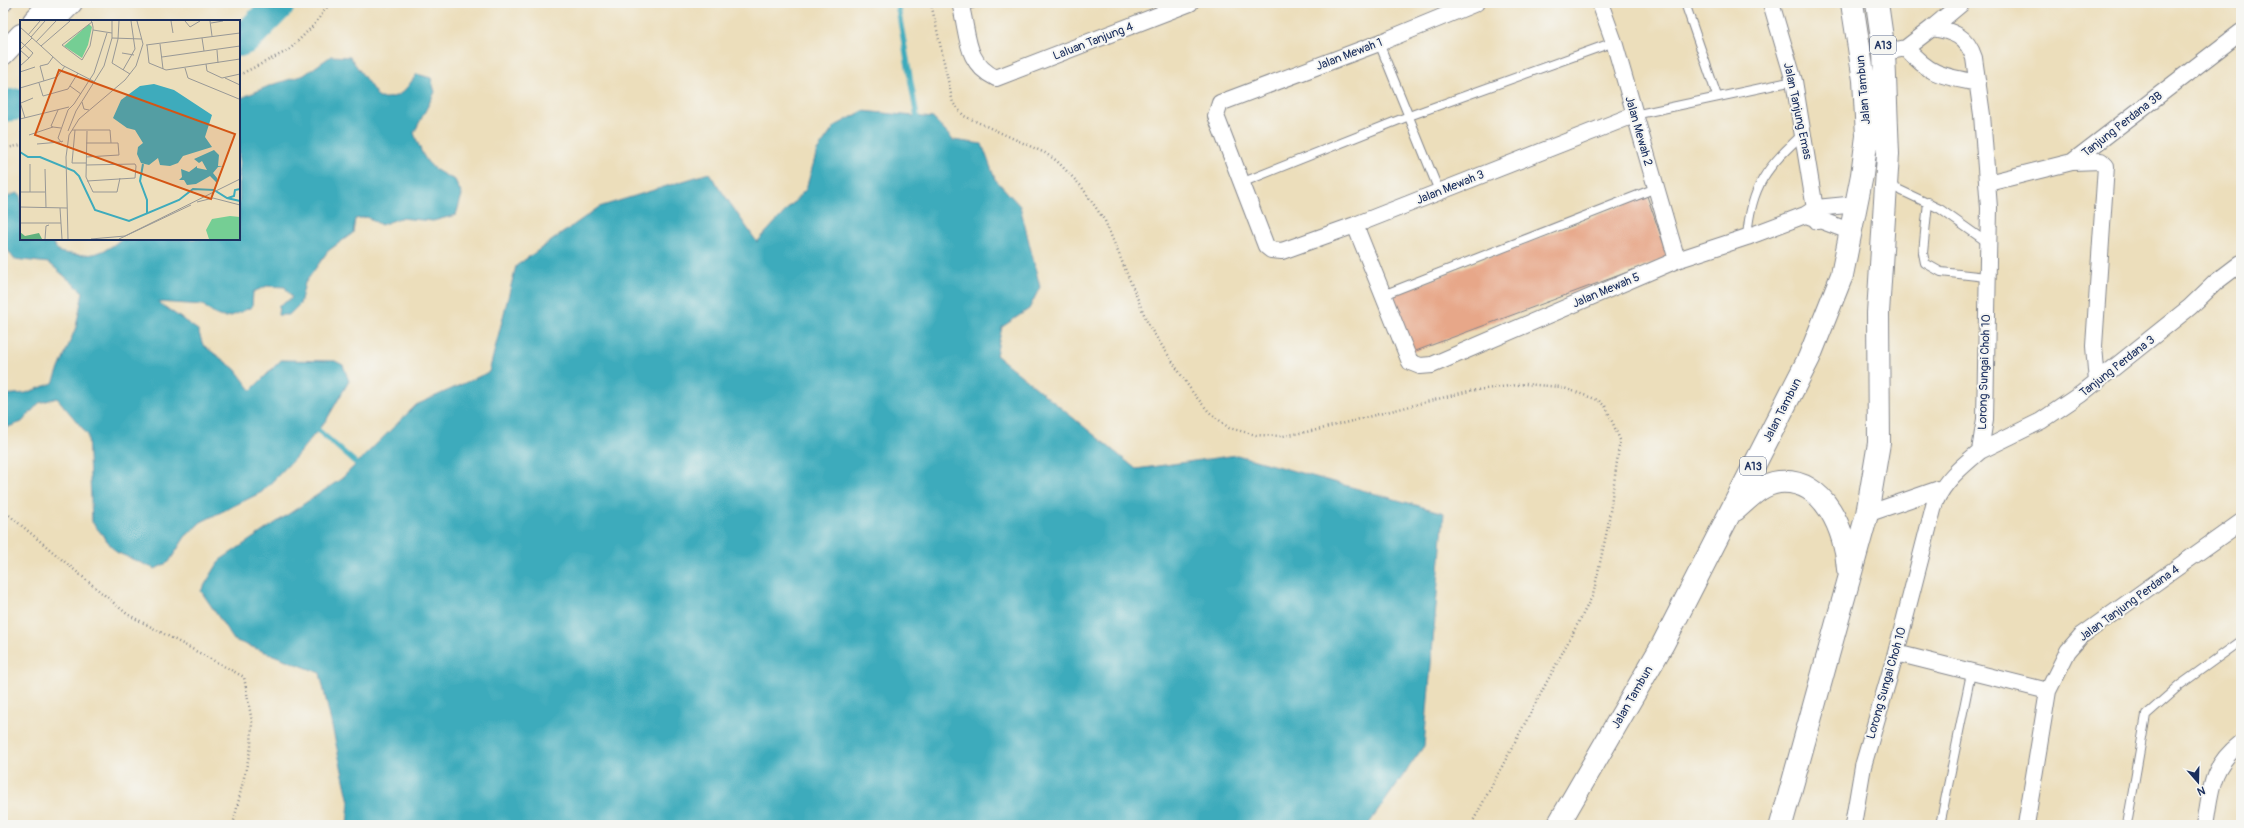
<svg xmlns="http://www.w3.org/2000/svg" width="2244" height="828" font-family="Pangolin,sans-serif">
	<rect width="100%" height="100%" fill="#f6f6f2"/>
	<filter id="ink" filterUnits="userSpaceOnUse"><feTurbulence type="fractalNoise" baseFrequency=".025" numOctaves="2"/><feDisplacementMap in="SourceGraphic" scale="8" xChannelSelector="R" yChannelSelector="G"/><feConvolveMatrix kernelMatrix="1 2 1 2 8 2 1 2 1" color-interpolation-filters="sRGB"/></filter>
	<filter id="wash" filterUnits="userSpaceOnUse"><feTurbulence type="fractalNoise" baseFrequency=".012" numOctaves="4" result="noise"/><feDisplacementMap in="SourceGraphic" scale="16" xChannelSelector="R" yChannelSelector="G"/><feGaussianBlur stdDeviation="0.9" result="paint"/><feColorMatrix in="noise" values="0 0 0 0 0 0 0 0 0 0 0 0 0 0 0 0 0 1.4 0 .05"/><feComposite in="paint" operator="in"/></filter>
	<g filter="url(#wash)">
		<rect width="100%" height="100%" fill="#ecdebb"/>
		<!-- water -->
		<path fill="#3eabbc" stroke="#2c6d8d" d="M331,56L350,57L379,98C401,99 404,91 417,74L431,78L435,92L414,133C425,162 427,167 455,180L462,195L456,215L433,221L400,218L381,225L367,217L355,219L353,233L328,251L305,283L300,304L289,315H278L279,306L292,298L285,287L267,286L253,292L252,307C229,317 223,324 203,305L158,302L198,330L203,345L235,369L251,390L281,360L335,361L343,365L349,381L327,419L295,458L262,492L201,522L185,537L169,562L155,569L116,552L92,522L88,435L57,398L39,403L22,422L3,429V395L26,393L53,383L76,327L83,292L49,263L14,259L3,243V198L17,193L21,195V239H50L59,252C84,257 101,257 121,239H239V99L271,85L304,75Z
			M863,111L933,118L953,140L982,144L995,179L1020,206L1040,287L1029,309L1002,327L996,355L1136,469L1237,455L1444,513L1424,746L1368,825H347L349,802L320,673L234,640L201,591L220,560L341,479L416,405L489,372L516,266L599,207L709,173L757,242L806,189L817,151L835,126Z"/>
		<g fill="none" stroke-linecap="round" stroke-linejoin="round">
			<!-- stream -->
			<path stroke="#3eabbc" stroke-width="5.5" d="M897,3L917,117
				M318,430L356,463"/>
			<!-- river -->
			<path stroke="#3eabbc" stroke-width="32" d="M239,41L246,38L280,3
				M3,106L21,104"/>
		</g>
		<g id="blocks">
			<!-- building -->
			<path fill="#e7a789" d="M1647,196L1668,257L1413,352L1390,296Z"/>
		</g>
	</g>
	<g filter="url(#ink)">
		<use href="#blocks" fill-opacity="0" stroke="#84868c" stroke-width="1"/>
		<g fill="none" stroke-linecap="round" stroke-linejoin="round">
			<!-- lane casing -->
			<g stroke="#84868c" stroke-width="10">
				<path id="lane" d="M1685,3L1717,96
					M961,8L974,3
					M1379,43L1439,191
					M1634,115L1794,81
					M1241,183L1409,116L1614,42
					M1887,184L1940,209L1988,243
					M1928,202L1923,253L1925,263L1941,272L1986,277
					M1747,237C1751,185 1767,167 1804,133
					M1383,295L1656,188
					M1940,825L1971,673
					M2127,825L2146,715L2180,685L2241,641"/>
			</g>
			<!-- street casing -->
			<g stroke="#84868c" stroke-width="18">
				<path id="street" d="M960,3C969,34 964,63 996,78L1190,3
					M1476,3L1379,43L1220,103L1216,116L1266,246L1271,250L1282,251L1355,225L1634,115
					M1600,3L1614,42L1677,260
					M1771,3L1794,81L1817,221
					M3,4L4,3
					M1932,28L1962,3
					M1896,50L1906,48C1931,76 1942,76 1978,83
					M2072,162L2101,161L2106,166L2094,346L2097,382
					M1988,183L2072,162L2241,32
					M1809,216L1852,232
					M1355,225L1410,362L1420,366L1432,365L1677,260L1747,237L1805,215L1816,208L1857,204
					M1980,451L2041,421L2081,394L2190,307L2216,282L2241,263
					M1867,514L1942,488
					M1896,653L2048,691
					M1853,825L1863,766L1896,653L1935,502C1945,480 1961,467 1980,451L1985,419L1989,208L1982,115L1974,58C1967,36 1953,31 1932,28L1906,48
					M2026,825L2048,691L2068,651L2081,636L2241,522
					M2205,825C2211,789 2210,767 2241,743"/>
			</g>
			<!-- secondary casing -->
			<g stroke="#84868c" stroke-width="24">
				<path id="secondary" d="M34,21L51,3
					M53,21L71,3
					M3,54L21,35"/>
			</g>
			<!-- primary casing -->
			<g stroke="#84868c" stroke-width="24">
				<path id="primary" d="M1735,510C1748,499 1761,484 1779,482C1825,478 1846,532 1848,569
					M1558,825L1663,644L1809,358L1842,275L1862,175L1867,136L1864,80L1852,3
					M1781,825L1867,514L1879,443L1878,313L1888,154L1884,52L1877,3"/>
			</g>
			<!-- path -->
			<path stroke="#84868c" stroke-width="2.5" stroke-dasharray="1 3" stroke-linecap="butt" d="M931,3L953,103L964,116L1045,153L1057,161L1081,186L1105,221L1149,326L1193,393L1209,412L1229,428L1256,435L1283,436L1317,430L1469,391L1525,384L1561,387L1598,400L1606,407L1620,440L1608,526L1593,595L1471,825
				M239,75L289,50L314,25L330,3
				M3,149L21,145
				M3,510L127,614L244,677L252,722L251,747L233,825"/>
			<!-- lane -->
			<use href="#lane" stroke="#fff" stroke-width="8"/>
			<!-- street -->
			<use href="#street" stroke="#fff" stroke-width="16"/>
			<!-- secondary -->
			<use href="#secondary" stroke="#fff" stroke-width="22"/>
			<!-- primary -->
			<use href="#primary" stroke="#fff" stroke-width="22"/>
		</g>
	</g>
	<g text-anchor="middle" stroke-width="4" stroke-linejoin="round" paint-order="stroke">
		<!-- shield labels -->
		<g fill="#f6f6f2" stroke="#5d6b8a" stroke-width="1">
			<rect x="1870" y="36" width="26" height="18" rx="3"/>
			<rect x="1740" y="457" width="26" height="18" rx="3"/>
		</g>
		<g font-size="11" font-weight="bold" fill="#1b2f5e">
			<text x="1883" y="49">A13</text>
			<text x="1753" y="470">A13</text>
		</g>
		<!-- street labels -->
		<g font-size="12" fill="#1b2f5e" stroke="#f6f6f2">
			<text transform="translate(1093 41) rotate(-21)" y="4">Laluan Tanjung 4</text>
			<text transform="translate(1349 54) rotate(-21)" y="4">Jalan Mewah 1</text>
			<text transform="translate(1863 90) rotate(-95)" y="4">Jalan Tambun</text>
			<text transform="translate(1798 111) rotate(78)" y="4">Jalan Tanjung Emas</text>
			<text transform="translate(2122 124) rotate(-38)" y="4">Tanjung Perdana 3B</text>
			<text transform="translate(1639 131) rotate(74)" y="4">Jalan Mewah 2</text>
			<text transform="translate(1450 187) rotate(-22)" y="4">Jalan Mewah 3</text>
			<text transform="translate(1606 290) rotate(-23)" y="4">Jalan Mewah 5</text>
			<text transform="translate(2117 366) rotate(-38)" y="4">Tanjung Perdana 3</text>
			<text transform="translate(1984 372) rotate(-88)" y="4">Lorong Sungai Choh 10</text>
			<text transform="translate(1782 410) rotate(-63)" y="4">Jalan Tambun</text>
			<text transform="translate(2129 603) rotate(-36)" y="4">Jalan Tanjung Perdana 4</text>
			<text transform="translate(1886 683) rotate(-74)" y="4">Lorong Sungai Choh 10</text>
			<text transform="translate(1632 697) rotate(-60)" y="4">Jalan Tambun</text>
		</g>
	</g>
	<!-- overview -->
	<g transform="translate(20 20)">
		<rect width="220" height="220" fill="#ecdebb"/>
		<path d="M69,4L72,7L68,25L62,38L44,26ZM210,196L220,197V219H189L186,210L192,199Z" fill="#75ce94"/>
		<path d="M0,212L5,216L19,213L22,219H0Z" fill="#60b17e"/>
		<path d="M134,64L154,70L192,95L185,117L192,127L163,136L158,143L150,146L140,145L138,138L129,145L121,143L117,134L118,127L123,123L115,110L107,108L93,98L101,80L120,66ZM194,130L199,135L198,146H204L198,147L193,153L197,158V163L190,156L176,164L167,165L164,160H159L162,157L161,149L169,152L177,146V148L187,150L182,141L179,143L174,139Z" fill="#3eabbc"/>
		<path fill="none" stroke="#3eabbc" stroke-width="2" d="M0,132L8,137H20L54,151L59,156L75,190L109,201L159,180L173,169L194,170L207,178L220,181M123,144L120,161L127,180V194M208,178L214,176L215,170L220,169"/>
		<path fill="none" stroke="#989896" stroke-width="1" d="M71,1L72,2L73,7V10L70,26L62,40L42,25L72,2M99,1L98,19L92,43L110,54M151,1L153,13M165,1L170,7L180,1M190,1L192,16M191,3L203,1M0,7L42,45L75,62M73,10L92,13M8,15L20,1M11,17L25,1M92,18L122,19M182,18L184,31M0,21L13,33L9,38L0,30M16,22L36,1M140,24L143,49M126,25L220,13M127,25L129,43L146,50L220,39M21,26L50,1M0,30L12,18M197,30L198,43M102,33L114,35M142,37L220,26M186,44L187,51L202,58L220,54M0,46L9,38M165,48L168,58L219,79M103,50L115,29L111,1M0,52L15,47M205,58L220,65M24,61L20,46L28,44L33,37M19,63L23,76L48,69L58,53M50,66L61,74M0,68L37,57L45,46M0,82L5,98M62,82L64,89L69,90M1,83L13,78M0,99L49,87M33,107L31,106L38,90M52,110H90L91,123M55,110L52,143H66M48,111L56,91L84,46L92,18V1M67,111L66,157L73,172H97L100,158M9,115L33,107L41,108M43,121L41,122L38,118L48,90L54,84L74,53L87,13M17,124L40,122M66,137L99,135L98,123H66M10,144V172M66,145L115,144L116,146L115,158L67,161M25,149L26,188M0,172H25M177,182L193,178L220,185M0,187L47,188M40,188L42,219M0,203H41M25,219L26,206L29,205M48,219L46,137L49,115L59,99L105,60L116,46L123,24L117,1M71,219L105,216L220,159M99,219L171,185"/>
		<path fill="#d45514" fill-opacity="0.15" stroke="#d45514" stroke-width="2" d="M39,50L215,114L191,179L15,115Z"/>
		<rect width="220" height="220" fill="none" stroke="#1b2f5e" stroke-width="2"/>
	</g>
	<!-- margin -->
	<rect width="2244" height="828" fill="none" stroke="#f6f6f2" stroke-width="16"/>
	<!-- north arrow -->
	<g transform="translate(2198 782) rotate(160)" stroke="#f6f6f2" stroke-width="3" paint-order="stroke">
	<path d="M0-3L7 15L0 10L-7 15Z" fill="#1b2f5e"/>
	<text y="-6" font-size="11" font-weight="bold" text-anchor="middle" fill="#1b2f5e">N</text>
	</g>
</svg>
